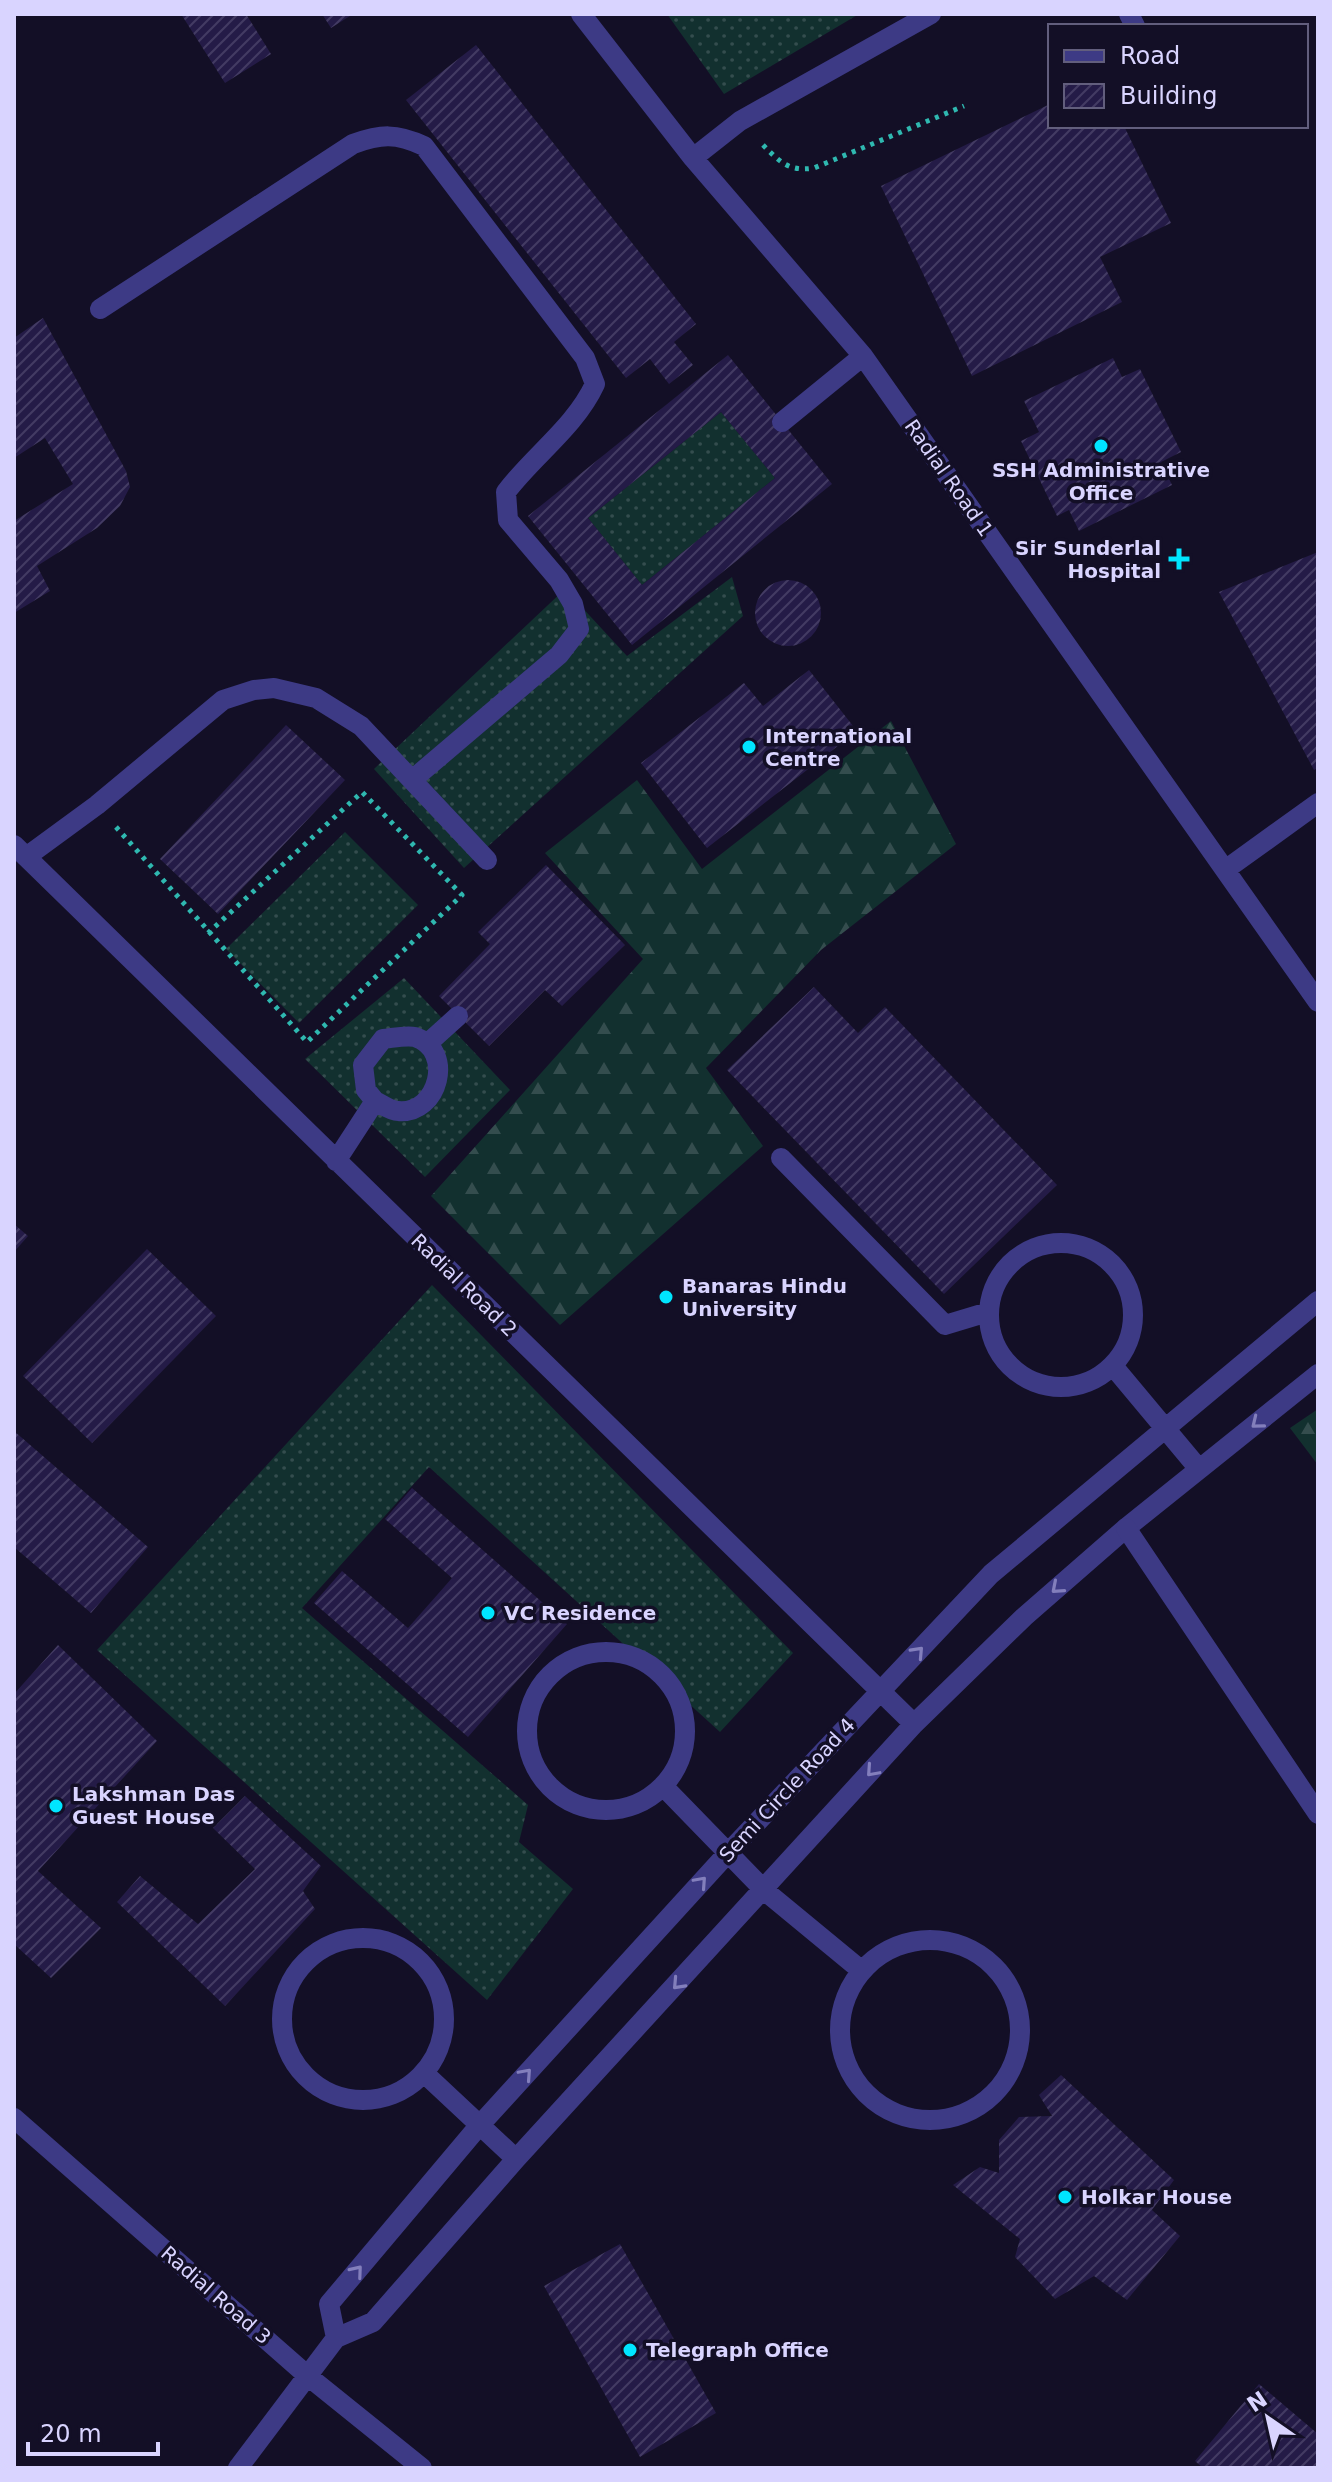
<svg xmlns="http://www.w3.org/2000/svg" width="1332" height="2482" font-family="'DejaVu Sans',sans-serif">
	<defs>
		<pattern id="grass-dots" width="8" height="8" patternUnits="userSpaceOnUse" patternTransform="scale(2)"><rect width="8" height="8" fill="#12302f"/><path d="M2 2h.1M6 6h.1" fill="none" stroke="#344d4e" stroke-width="1.8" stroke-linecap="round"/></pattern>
		<pattern id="forest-firs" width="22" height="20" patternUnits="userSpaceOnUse" patternTransform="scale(2)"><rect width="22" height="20" fill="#12302f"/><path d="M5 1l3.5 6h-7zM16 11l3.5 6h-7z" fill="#344d4e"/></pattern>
		<pattern id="building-hatch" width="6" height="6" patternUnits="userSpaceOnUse" patternTransform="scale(2)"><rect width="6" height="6" fill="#241b47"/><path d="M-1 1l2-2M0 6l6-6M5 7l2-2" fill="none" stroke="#433b63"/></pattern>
	</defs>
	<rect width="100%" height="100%" fill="#130f26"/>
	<!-- grass -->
	<path fill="url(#grass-dots)" d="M667,14H859L724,94Z
		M721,412L775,478L642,585L588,518Z
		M732,577L743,616L464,868L374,769L565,589L627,656Z
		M345,832L418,905L299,1023L226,949Z
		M404,978L510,1090L425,1177L305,1059Z
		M432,1285L793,1653L720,1732L429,1467L302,1608L528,1805L519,1842L573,1889L487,2000L97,1650Z"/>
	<!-- forest -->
	<path fill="url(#forest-firs)" d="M891,721L956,844L821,950L706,1068L763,1146L560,1325L431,1196L643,959L545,853L637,780L702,869Z
		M1318,1409V1465L1290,1428Z"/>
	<!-- building -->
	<path fill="url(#building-hatch)" fill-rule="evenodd" d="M181,14H246L271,54L225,83Z
		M322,14H353L331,28Z
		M476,45L696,324L674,342L693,365L669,384L650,359L626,378L406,100Z
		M1050,104V126H1124L1171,223L1100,257L1122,302L972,376L881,186Z
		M43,318L126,471L130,487L120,506L97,528L37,566L50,591L14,613V521L73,484L45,438L14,458V338Z
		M728,355L832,484L632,645L528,516ZM721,412L775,478L642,585L588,518Z
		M1113,358L1122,377L1140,369L1181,452L1161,462L1172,485L1079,531L1069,510L1057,516L1021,441L1039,432L1024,401Z
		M1318,552V768L1314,770L1219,592Z
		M755 613a33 33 0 1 1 66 0a33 33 0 1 1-66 0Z
		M809,670L857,731L707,848L641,763L744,683L763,706Z
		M286,725L345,780L218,914L160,859Z
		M546,865L625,945L562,1006L545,990L489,1046L439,996L490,944L478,932Z
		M814,987L858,1033L885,1007L1057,1185L944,1294L727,1070Z
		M14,1224L28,1236L14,1252Z
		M147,1249L216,1316L92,1443L23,1376Z
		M14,1431L148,1547L91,1613L14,1547Z
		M412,1488L567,1624L468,1737L314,1603L342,1571L408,1628L452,1578L385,1519Z
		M58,1645L157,1741L38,1871L101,1928L51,1978L14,1944V1694Z
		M245,1796L321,1866L303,1891L315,1909L225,2006L117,1902L140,1876L198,1924L255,1869L213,1828Z
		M1061,2075L1174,2180L1152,2210L1180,2236L1127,2300L1094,2276L1055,2299L1015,2257L1020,2239L953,2185L980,2167L999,2173V2140L1019,2117L1052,2116L1039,2095Z
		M620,2244L716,2413L640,2457L544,2286Z
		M1259,2384L1318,2434V2468H1203L1195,2461Z"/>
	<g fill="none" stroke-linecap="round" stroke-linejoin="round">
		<!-- path -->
		<path stroke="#2fb8b0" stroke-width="5" stroke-dasharray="4 6" stroke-linecap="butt" d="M763,145C780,162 789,172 814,168L964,106
			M116,827L307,1042L462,895L362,792L208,933"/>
		<!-- lane -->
		<path stroke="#3d3a85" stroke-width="20" d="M581,14L693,158L863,356L1318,1002
			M1129,14L1135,26
			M693,158L740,121L931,14
			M100,309L353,144C381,134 396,133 424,146L585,358L595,384C575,427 534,455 506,492L508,520L559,580L573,604L579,629L559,655L412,780
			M782,422L863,356
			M14,845L914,1724
			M26,857L97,805L223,700L254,690L274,688L316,698L361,726L487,860
			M1225,870L1318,803
			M427,1044L458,1016
			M781,1158L945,1325L988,1312
			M336,1161L375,1101L366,1090L363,1065L383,1039C393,1038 406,1035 415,1037C455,1050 439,1115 398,1111C391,1111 381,1104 375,1101
			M989 1315a72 72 0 1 1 144 0a72 72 0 1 1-144 0Z
			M1113,1366L1199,1469
			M527 1731a79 79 0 1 1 158 0a79 79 0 1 1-158 0Z
			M663,1786L765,1891L862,1971
			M282 2019a81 81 0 1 1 162 0a81 81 0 1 1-162 0Z
			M840 2030a90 90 0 1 1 180 0a90 90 0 1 1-180 0Z
			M424,2073L516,2159
			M14,2118L309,2377L422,2468
			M336,2338L329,2304L478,2127L726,1855L991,1574L1318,1301
			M238,2468L336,2338L373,2322L516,2159L914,1724L1024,1617L1126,1528L1318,1374"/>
		<!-- street -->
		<path stroke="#3d3a85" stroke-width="20" d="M1126,1528L1318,1814"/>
	</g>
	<!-- one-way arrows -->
	<defs><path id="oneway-chevron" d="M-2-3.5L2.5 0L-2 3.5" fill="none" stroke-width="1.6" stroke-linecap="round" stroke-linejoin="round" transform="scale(2)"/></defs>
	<g stroke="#837fbc">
		<use href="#oneway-chevron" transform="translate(1257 1423) rotate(141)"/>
		<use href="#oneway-chevron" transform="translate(1057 1588) rotate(139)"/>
		<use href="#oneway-chevron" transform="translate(918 1652) rotate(-47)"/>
		<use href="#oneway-chevron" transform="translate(872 1771) rotate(132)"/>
		<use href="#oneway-chevron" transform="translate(701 1882) rotate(-48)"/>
		<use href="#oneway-chevron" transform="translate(678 1984) rotate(133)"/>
		<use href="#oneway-chevron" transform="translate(526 2074) rotate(-48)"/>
		<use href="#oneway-chevron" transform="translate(357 2271) rotate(-50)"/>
	</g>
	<!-- markers -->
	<g fill="#00e5ff" stroke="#130f26" stroke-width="3">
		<circle cx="1101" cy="446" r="8"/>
		<path d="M1175 547h8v8h8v8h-8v8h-8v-8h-8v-8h8z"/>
		<circle cx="749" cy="747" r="8"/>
		<circle cx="666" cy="1297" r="8"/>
		<circle cx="488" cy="1613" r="8"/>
		<circle cx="56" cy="1806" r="8"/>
		<circle cx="1065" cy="2197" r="8"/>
		<circle cx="630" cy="2350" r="8"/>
	</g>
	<g text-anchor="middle" stroke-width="7" stroke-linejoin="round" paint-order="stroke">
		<!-- poi labels -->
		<g font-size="20" font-weight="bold" fill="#d9d4ff" stroke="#130f26" text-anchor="start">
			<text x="1101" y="477" text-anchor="middle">SSH Administrative<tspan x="1101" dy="23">Office</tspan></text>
			<text x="1161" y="555" text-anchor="end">Sir Sunderlal<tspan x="1161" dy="23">Hospital</tspan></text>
			<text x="765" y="743">International<tspan x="765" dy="23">Centre</tspan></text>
			<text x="682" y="1293">Banaras Hindu<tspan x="682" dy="23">University</tspan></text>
			<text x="504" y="1620">VC Residence</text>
			<text x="72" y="1801">Lakshman Das<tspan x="72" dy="23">Guest House</tspan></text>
			<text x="1081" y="2204">Holkar House</text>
			<text x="646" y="2357">Telegraph Office</text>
		</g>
		<!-- street labels -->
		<g font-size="20" fill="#d9d4ff" stroke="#130f26">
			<text transform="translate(949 478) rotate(55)" y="7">Radial Road 1</text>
			<text transform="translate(464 1285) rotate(44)" y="7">Radial Road 2</text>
			<text transform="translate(787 1790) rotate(-47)" y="7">Semi Circle Road 4</text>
			<text transform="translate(216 2295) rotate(41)" y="7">Radial Road 3</text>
		</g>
	</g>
	<!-- border -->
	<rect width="1332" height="2482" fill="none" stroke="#d9d4ff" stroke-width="32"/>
	<!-- legend -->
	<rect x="1048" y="24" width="260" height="104" fill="#130f26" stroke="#625e7d" stroke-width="2"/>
	<rect x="1064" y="50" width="40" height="12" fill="#3d3a85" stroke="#625e7d" stroke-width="2"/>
	<text x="1120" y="64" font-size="24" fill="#d9d4ff">Road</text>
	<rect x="1064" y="84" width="40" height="24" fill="url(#building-hatch)" stroke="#625e7d" stroke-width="2"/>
	<text x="1120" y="104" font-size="24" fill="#d9d4ff">Building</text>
	<!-- north arrow -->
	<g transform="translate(1268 2418) rotate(326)" stroke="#130f26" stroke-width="6" paint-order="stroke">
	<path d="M0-6L14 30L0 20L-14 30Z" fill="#d9d4ff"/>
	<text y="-12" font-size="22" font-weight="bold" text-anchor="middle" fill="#d9d4ff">N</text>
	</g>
	<!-- scale -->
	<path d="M28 2442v12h130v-12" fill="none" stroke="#d9d4ff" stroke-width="4"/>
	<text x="40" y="2442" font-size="24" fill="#d9d4ff" stroke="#130f26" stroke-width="6" paint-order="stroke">20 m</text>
</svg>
